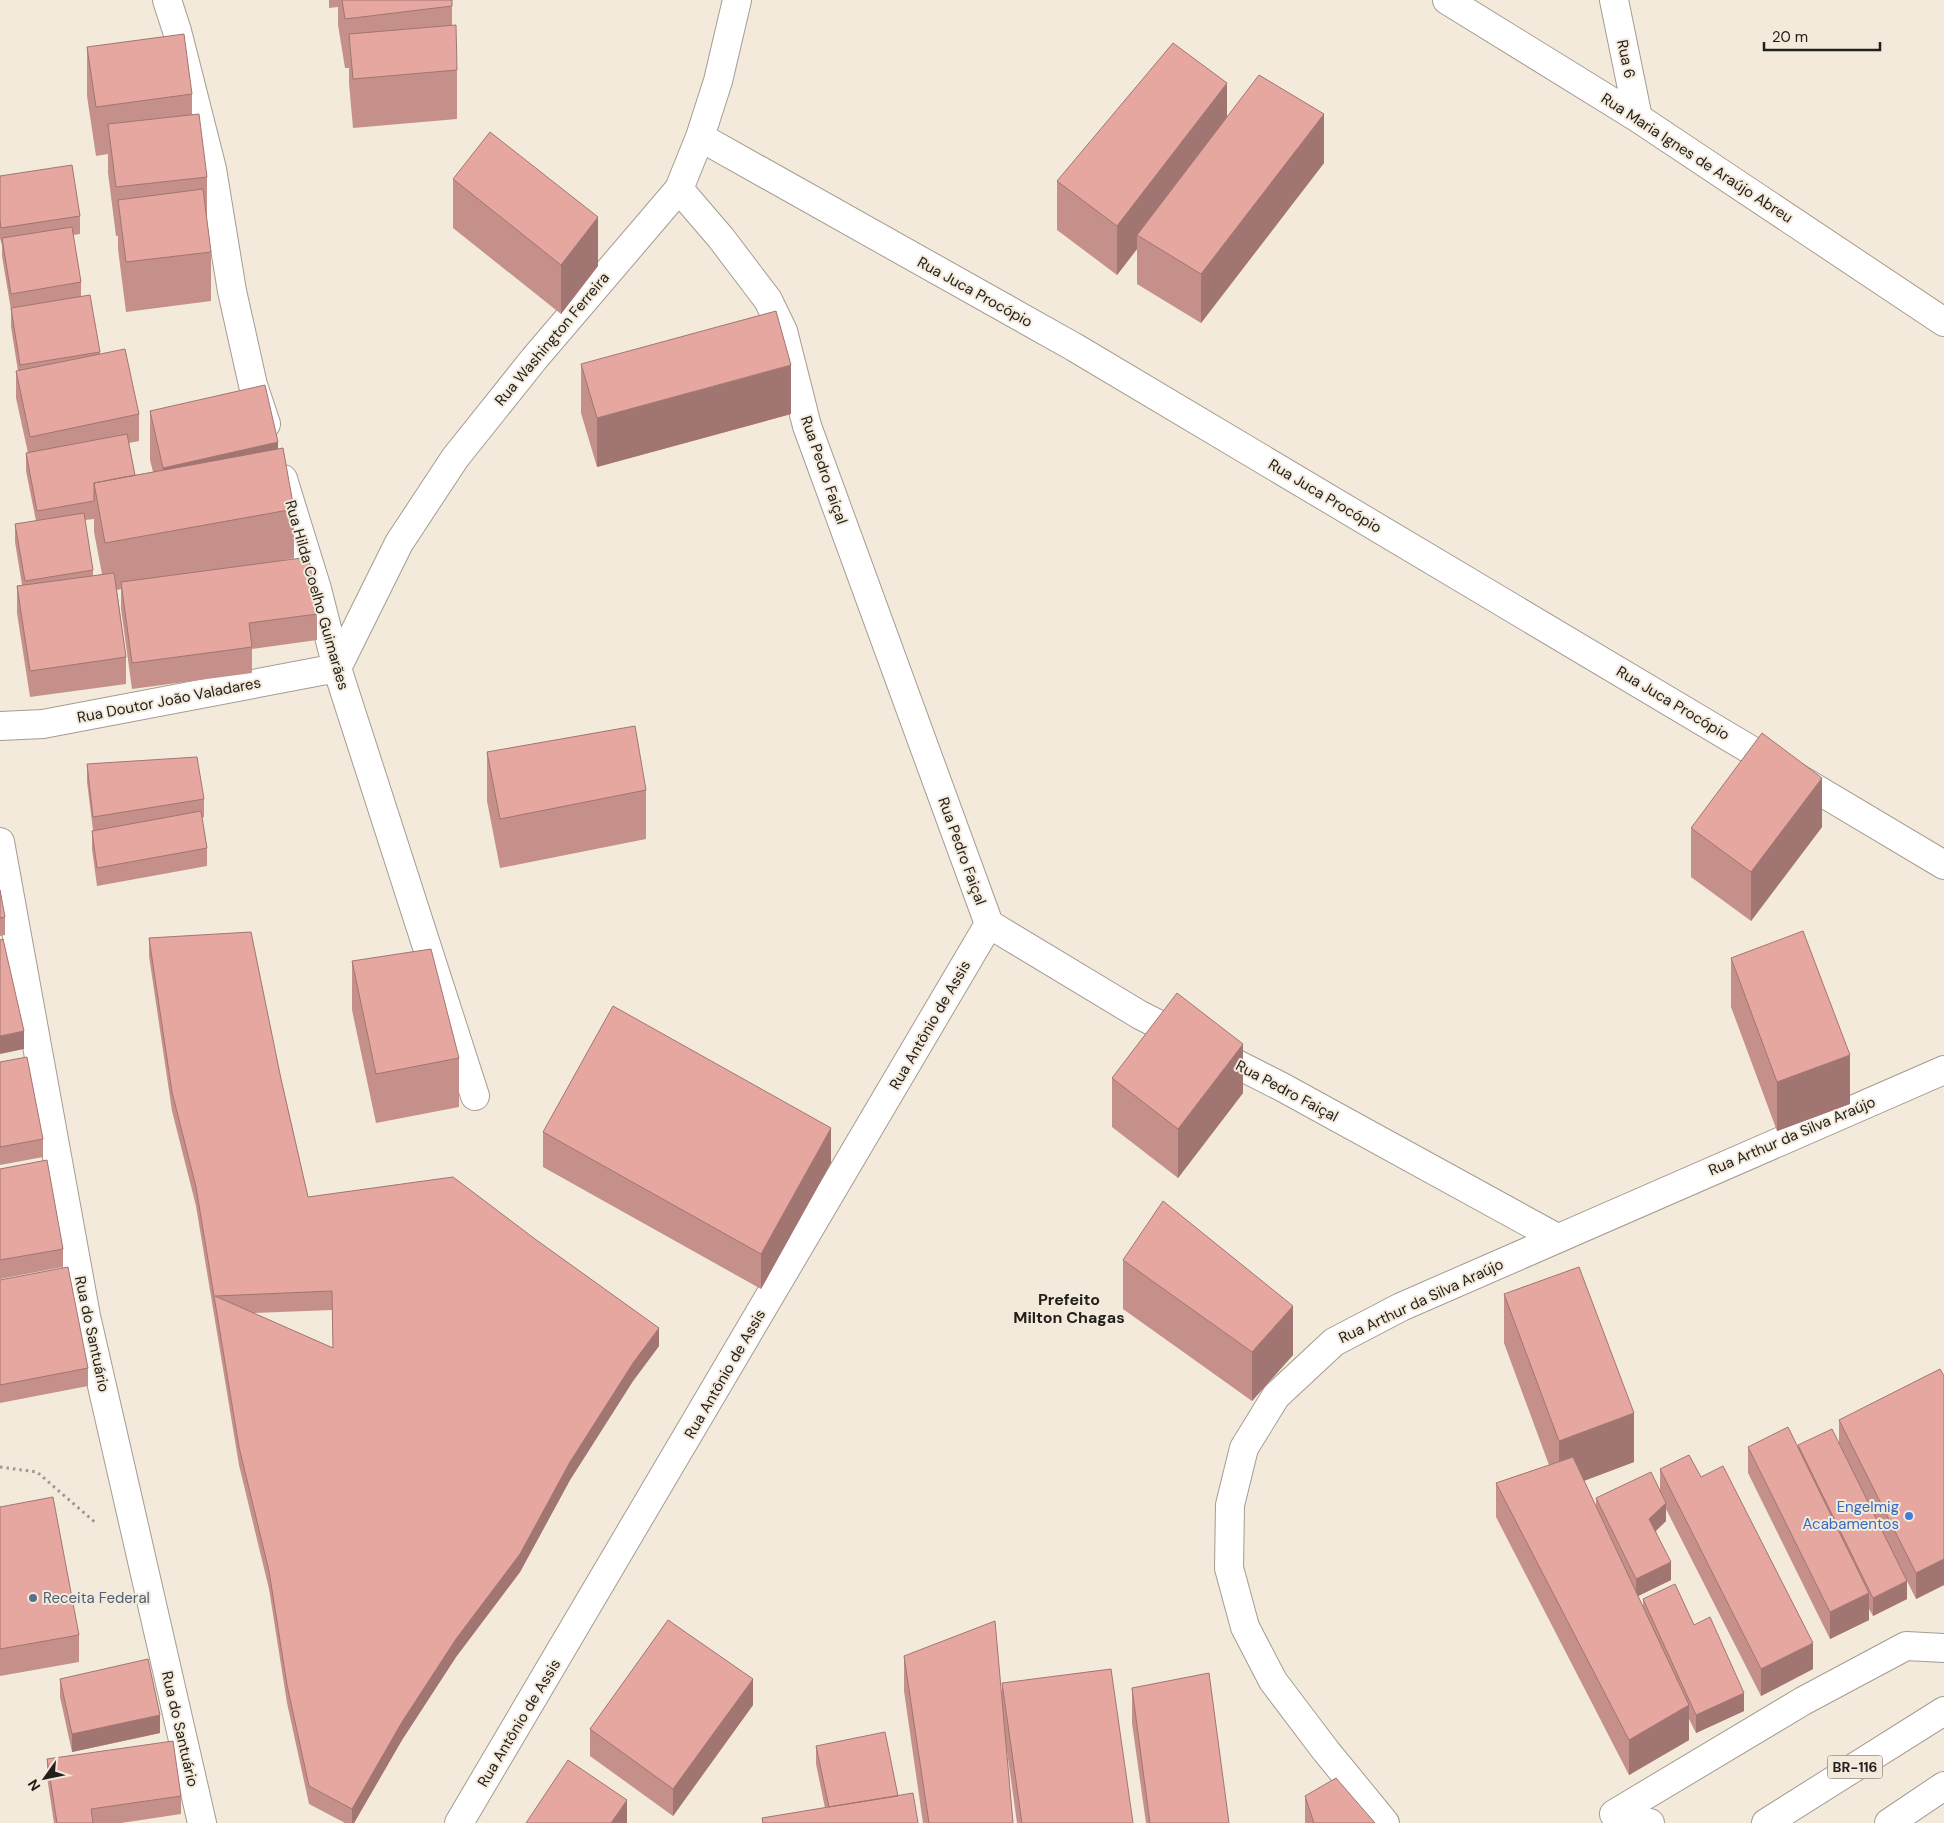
<svg xmlns="http://www.w3.org/2000/svg" width="1944" height="1823" font-family="'DM Sans',sans-serif">
	<rect width="100%" height="100%" fill="#f3eadc"/>
	<g fill="none" stroke-linecap="round" stroke-linejoin="round">
		<!-- minor casing -->
		<g stroke="#a59c90" stroke-width="30">
			<path id="minor" d="M167,0L177,31L212,169L232,291L253,385L266,424
				M1447,0L1638,118L1944,322
				M1614,0L1638,118
				M700,137L1074,347L1944,865
				M679,189L721,238L768,300L783,331L807,426L989,924L1140,1015L1282,1087L1557,1238
				M283,479L317,589L337,668L475,1096
				M337,668L399,543L455,458L534,359L679,189L700,137L718,81L737,0
				M0,726L43,724L337,668
				M0,842L86,1316L202,1823
				M459,1823L989,924
				M1385,1823L1326,1751L1273,1681L1245,1627L1229,1568L1230,1505L1244,1448L1276,1396L1334,1342L1401,1307L1944,1070"/>
		</g>
		<!-- highway casing -->
		<g stroke="#a59c90" stroke-width="30">
			<path id="highway" d="M1614,1814L1803,1701L1906,1646L1944,1648
				M1614,1814L1650,1823
				M1766,1823L1944,1711
				M1889,1823L1944,1786"/>
		</g>
		<!-- path -->
		<path stroke="#9e978d" stroke-width="3" stroke-dasharray="2.5 4" stroke-linecap="butt" d="M0,1467L37,1472L97,1524"/>
		<!-- minor -->
		<use href="#minor" stroke="#fff" stroke-width="28"/>
		<!-- highway -->
		<use href="#highway" stroke="#fff" stroke-width="28"/>
	</g>
	<!-- wall -->
	<path fill="#c6908a" fill-rule="evenodd" d="M329,0H452V26L457,70V119L353,128L349,83V68H345L338,25V7L329,8Z
		M87,47L192,94V114L207,177V221L211,252V301L126,312L118,249V236H116L108,173V154L96,156L87,96Z
		M1227,117L1324,163L1201,323L1137,284V249L1117,275L1057,230V181Z
		M0,176L80,216V234L73,235L81,282V296L100,352V354L139,414V441L129,443L135,475L153,472L150,460V411L278,449L294,509V558L273,562L317,614V640L252,649V673L132,689L121,609V589L117,590L126,657V684L30,697L17,613V586L22,585L15,542V524L36,521L26,471V453H28L16,398V371H18L11,327V310L2,256V246L0,238ZM94,519V532L102,574L93,576V570L85,520Z
		M453,179L598,266L561,314L453,228Z
		M581,364L791,414L597,467L581,413Z
		M487,752L646,790V839L500,868L487,801Z
		M87,764L204,799V817L202,818L207,848V866L97,886L92,849V831L93,830L87,782Z
		M1822,827L1751,921L1691,877V828Z
		M0,890L5,917V935L0,936Z
		M149,938L281,1079L308,1197L659,1346L633,1381L570,1480L520,1572L456,1657L402,1740L354,1823H345L309,1804L287,1703L269,1589L239,1465L196,1206L172,1111L149,956ZM332,1310L333,1348L253,1313Z
		M1731,958L1850,1104L1777,1131L1731,1007Z
		M352,961L459,1058V1107L376,1123L352,1010Z
		M0,1062L43,1139V1157L0,1165Z
		M1112,1078L1243,1093L1178,1178L1112,1127Z
		M543,1132L831,1163L761,1289L543,1167Z
		M0,1169L63,1249V1267L0,1279Z
		M1123,1260L1293,1355L1252,1401L1123,1309Z
		M0,1280L88,1368V1386L0,1403Z
		M1504,1294L1634,1462L1584,1481L1596,1507V1498L1660,1490V1469L1701,1477L1813,1669L1761,1696L1666,1509V1521L1656,1531L1671,1580L1638,1596L1643,1606V1599L1694,1625L1744,1711L1696,1733L1689,1719V1740L1629,1775L1496,1517V1483L1549,1465L1504,1343Z
		M1944,1376V1585L1916,1599L1907,1581V1599L1873,1616L1869,1609V1620L1830,1639L1748,1473V1447H1798L1839,1443V1420Z
		M0,1507L79,1635V1662L0,1676Z
		M904,1656L1002,1703V1683L1133,1823H1017L1006,1744L1013,1823H923L904,1691Z
		M60,1679L160,1733L72,1752L60,1697Z
		M1132,1688L1229,1823H1146L1132,1723Z
		M753,1705L673,1816L590,1756V1729Z
		M816,1746L898,1796L918,1823H762V1818L825,1808L816,1764Z
		M47,1759L181,1796V1814L121,1823H54L47,1777Z
		M1305,1796L1375,1823H1305Z"/>
	<!-- shaded-wall -->
	<path fill="#a17571" d="M1227,83V132L1137,235V249L1117,275V226Z
		M1324,114V163L1201,323V274Z
		M598,217V266L561,314V265Z
		M791,365V414L597,467V418Z
		M278,442V491L163,517V468Z
		M1822,778V827L1751,921V872Z
		M24,1031V1049L0,1054V1036Z
		M1243,1044V1093L1178,1178V1129Z
		M1850,1055V1104L1777,1131V1082Z
		M831,1128V1163L761,1289V1254Z
		M1293,1306V1355L1252,1401V1352Z
		M659,1328V1346L633,1381L570,1480L520,1572L456,1657L402,1740L354,1823H352V1809L402,1722L570,1462L633,1363Z
		M1634,1413V1462L1559,1490V1441Z
		M1666,1503V1521L1649,1537V1519Z
		M1944,1559V1585L1916,1599V1573Z
		M1671,1562V1580L1636,1597V1579Z
		M1907,1581V1599L1873,1616V1598Z
		M1869,1593V1620L1830,1639V1612Z
		M1813,1643V1669L1761,1696V1669Z
		M753,1679V1705L673,1816V1789Z
		M1744,1693V1711L1696,1733V1715Z
		M1689,1705V1740L1629,1775V1740Z
		M160,1715V1733L72,1752V1734Z
		M627,1800V1823H611Z"/>
	<!-- building -->
	<path fill="#e6a7a1" stroke="#a17571" fill-rule="evenodd" d="M342,0H452V6L345,19Z
		M456,25L457,70L353,79L349,34Z
		M184,34L192,94L96,107L87,47Z
		M1173,43L1227,83L1117,226L1057,181Z
		M1259,75L1324,114L1201,274L1137,235Z
		M199,114L207,177L116,187L108,124Z
		M490,132L598,217L561,265L453,179Z
		M72,165L80,216L1,228L0,220V176Z
		M203,189L211,252L126,262L118,200Z
		M72,227L81,282L11,294L2,238Z
		M90,295L100,352L20,365L11,308Z
		M776,311L791,365L597,418L581,364Z
		M125,349L139,414L30,437L16,371Z
		M265,385L278,442L163,468L150,411Z
		M127,434L135,475L94,483V501L37,511L26,453Z
		M283,448L294,509L105,543L94,483Z
		M84,513L93,570L25,581L15,524Z
		M309,557L317,614L249,623L252,647L132,663L121,582Z
		M114,573L126,657L30,671L17,586Z
		M635,726L646,790L500,819L487,752Z
		M1762,733L1822,778L1751,872L1691,828Z
		M197,757L204,799L93,817L87,764Z
		M201,811L207,848L97,868L92,831Z
		M0,890L5,917L0,918Z
		M1803,931L1850,1055L1777,1082L1731,958Z
		M251,932L281,1079L308,1197L453,1177L535,1239L659,1328L633,1363L570,1462L520,1554L456,1639L402,1722L352,1809L309,1786L287,1685L269,1571L239,1447L196,1187L172,1092L149,938ZM332,1291L333,1348L215,1296Z
		M3,939L24,1031L0,1036V940Z
		M431,949L459,1058L376,1074L352,961Z
		M1177,993L1243,1044L1178,1129L1112,1078Z
		M613,1006L831,1128L761,1254L543,1132Z
		M27,1057L43,1139L0,1147V1062Z
		M47,1160L63,1249L0,1260V1169Z
		M1163,1201L1293,1306L1252,1352L1123,1260Z
		M68,1267L88,1368L0,1385V1280Z
		M1579,1267L1634,1413L1559,1441L1504,1294Z
		M1940,1369L1944,1376V1559L1916,1573L1839,1420Z
		M1788,1427L1869,1593L1830,1612L1748,1447Z
		M1832,1429L1907,1581L1873,1598L1798,1445Z
		M1689,1455L1701,1477L1723,1466L1813,1643L1761,1669L1660,1469Z
		M1573,1457L1689,1705L1629,1740L1496,1483Z
		M1651,1472L1666,1503L1649,1519L1671,1562L1636,1579L1596,1498Z
		M53,1497L79,1635L0,1649V1507Z
		M1675,1584L1694,1625L1710,1617L1744,1693L1696,1715L1643,1599Z
		M668,1620L753,1679L673,1789L590,1729Z
		M995,1621L1013,1823H929L904,1656Z
		M148,1659L160,1715L72,1734L60,1679Z
		M1111,1669L1133,1823H1022L1002,1683Z
		M1209,1673L1229,1823H1150L1132,1688Z
		M885,1732L898,1796L829,1807L816,1746Z
		M173,1741L181,1796L91,1809L93,1823H57L47,1759Z
		M568,1760L627,1800L611,1823H526Z
		M1336,1778L1375,1823H1314L1305,1796Z
		M913,1793L918,1823H763L762,1818Z"/>
	<!-- markers -->
	<circle fill="#3f7fe0" stroke="#f3eadc" stroke-width="2" cx="1909" cy="1516" r="5"/>
	<circle fill="#5c6f8a" stroke="#f3eadc" stroke-width="2" cx="33" cy="1598" r="5"/>
	<g text-anchor="middle" stroke-width="4" stroke-linejoin="round" paint-order="stroke">
		<!-- shield labels -->
		<rect fill="#f3eadc" stroke="#615d55" stroke-width="1" x="1827.5" y="1755.5" width="55" height="23" rx="4"/>
		<g font-size="14" font-weight="bold" fill="#23201b">
			<text x="1855" y="1772">BR-116</text>
		</g>
		<!-- street labels -->
		<g font-size="15" fill="#23201b" stroke="#f3eadc">
			<text transform="translate(1626 59) rotate(78)" y="5">Rua 6</text>
			<text transform="translate(1697 158) rotate(33)" y="5">Rua Maria Ignes de Araújo Abreu</text>
			<text transform="translate(975 292) rotate(29)" y="5">Rua Juca Procópio</text>
			<text transform="translate(552 339) rotate(-50)" y="5">Rua Washington Ferreira</text>
			<text transform="translate(824 470) rotate(71)" y="5">Rua Pedro Faiçal</text>
			<text transform="translate(1325 496) rotate(31)" y="5">Rua Juca Procópio</text>
			<text transform="translate(317 595) rotate(74)" y="5">Rua Hilda Coelho Guimarães</text>
			<text transform="translate(169 700) rotate(-11)" y="5">Rua Doutor João Valadares</text>
			<text transform="translate(1673 703) rotate(31)" y="5">Rua Juca Procópio</text>
			<text transform="translate(962 851) rotate(70)" y="5">Rua Pedro Faiçal</text>
			<text transform="translate(930 1025) rotate(-60)" y="5">Rua Antônio de Assis</text>
			<text transform="translate(1287 1091) rotate(28)" y="5">Rua Pedro Faiçal</text>
			<text transform="translate(1792 1136) rotate(-23)" y="5">Rua Arthur da Silva Araújo</text>
			<text transform="translate(1421 1301) rotate(-25)" y="5">Rua Arthur da Silva Araújo</text>
			<text transform="translate(92 1334) rotate(78)" y="5">Rua do Santuário</text>
			<text transform="translate(725 1374) rotate(-60)" y="5">Rua Antônio de Assis</text>
			<text transform="translate(519 1723) rotate(-59)" y="5">Rua Antônio de Assis</text>
			<text transform="translate(180 1729) rotate(77)" y="5">Rua do Santuário</text>
		</g>
		<!-- shop labels -->
		<g font-size="15" fill="#366cbe" stroke="#f3eadc" text-anchor="end">
			<text x="1899" y="1512">Engelmig<tspan x="1899" dy="17">Acabamentos</tspan></text>
		</g>
		<!-- service labels -->
		<g font-size="15" fill="#4e5e75" stroke="#f3eadc" text-anchor="start">
			<text x="43" y="1603">Receita Federal</text>
		</g>
		<!-- neighbourhood labels -->
		<g font-size="16" font-weight="bold" fill="#23201b" stroke="#f3eadc">
			<text x="1069" y="1305">Prefeito<tspan x="1069" dy="18">Milton Chagas</tspan></text>
		</g>
	</g>
	<!-- north arrow -->
	<g transform="translate(45 1778) rotate(237)" stroke="#f3eadc" stroke-width="4" paint-order="stroke">
	<path d="M0-4L9 19L0 12L-9 19Z" fill="#23201b"/>
	<text y="-8" font-size="14" font-weight="bold" text-anchor="middle" fill="#23201b">N</text>
	</g>
	<!-- scale -->
	<path d="M1764 42v8h116v-8" fill="none" stroke="#23201b" stroke-width="2.5"/>
	<text x="1772" y="42" font-size="15" fill="#23201b" stroke="#f3eadc" stroke-width="4" paint-order="stroke">20 m</text>
</svg>
